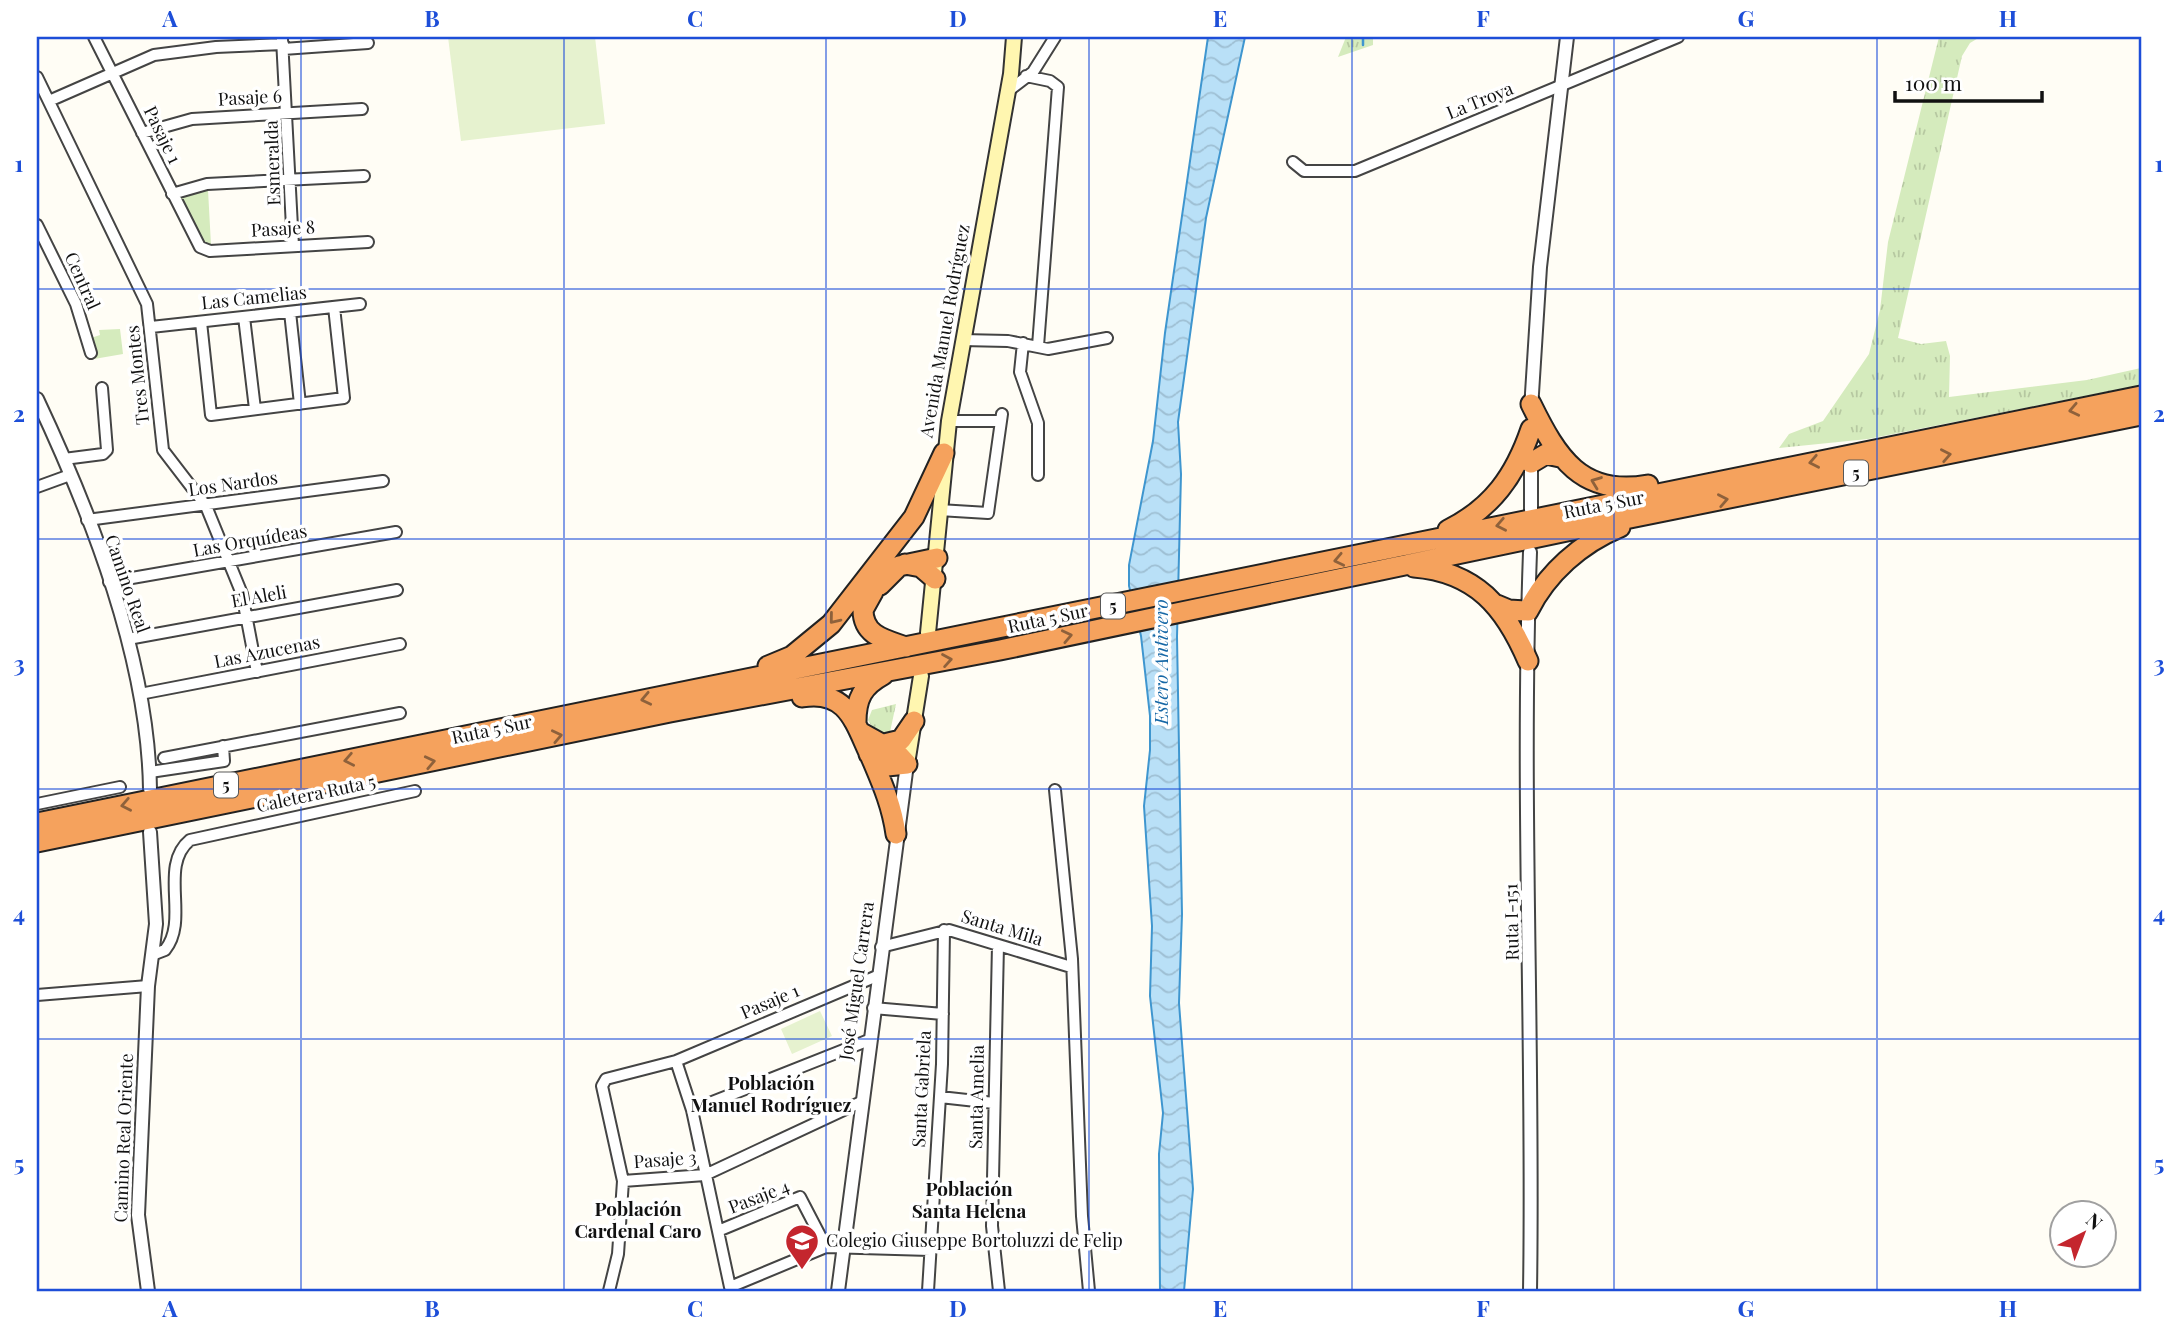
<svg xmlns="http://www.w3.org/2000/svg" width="2178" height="1328" font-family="'Playfair Display',serif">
	<defs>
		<pattern id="grass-tufts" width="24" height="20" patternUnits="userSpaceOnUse" patternTransform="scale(1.75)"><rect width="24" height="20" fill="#d5ebbd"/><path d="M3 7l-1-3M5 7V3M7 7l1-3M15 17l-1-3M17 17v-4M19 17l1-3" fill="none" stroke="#b6c8a1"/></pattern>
		<pattern id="water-waves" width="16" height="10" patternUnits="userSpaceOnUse" patternTransform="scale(1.75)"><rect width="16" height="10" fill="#b9e0f7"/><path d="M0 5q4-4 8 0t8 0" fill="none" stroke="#9ebfd3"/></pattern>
	</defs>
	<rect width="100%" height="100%" fill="#fffdf5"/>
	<!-- grass -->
	<path fill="url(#grass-tufts)" d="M1346,37H1373V45L1338,57Z
		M1939,37H1980L1970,43L1962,56L1898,338L1921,344L1946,341L1950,356L1949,397L2087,380L2141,368V385L1868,439L1779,448L1789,434L1823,421L1869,354L1880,310L1888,242Z
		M896,704L890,732L885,734L874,730L868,720L872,710Z"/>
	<!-- park -->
	<path fill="#d5ebbd" d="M208,190L211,245L201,240L180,197Z
		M120,329L123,354L94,359L91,338L100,335L99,330Z"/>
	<!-- pitch -->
	<path fill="#e6f2cf" d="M448,37H595L605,124L461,141Z
		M820,1011L832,1036L792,1054L781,1029Z"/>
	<!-- water -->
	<path fill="url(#water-waves)" stroke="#3f96cf" stroke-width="2" d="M1208,37H1245L1206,218L1178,422L1181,474L1177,637L1182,914L1179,1003L1193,1189L1184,1291H1160L1159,1154L1163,1113L1150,996L1152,926L1144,806L1150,750V716L1141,636L1129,586V565L1153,441L1165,333Z"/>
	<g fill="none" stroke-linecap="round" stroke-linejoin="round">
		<!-- stream -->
		<path stroke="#3f96cf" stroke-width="2.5" d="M1363,37V45"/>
		<!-- minor casing -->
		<g stroke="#444" stroke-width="14">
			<path id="minor" d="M94,37L200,247L210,251L368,242
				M282,39L293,246
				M283,49L368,43
				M1026,76L1050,81L1058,87L1038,346
				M37,77L147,304L163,450L206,506L242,594L257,672
				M1008,91L1033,72L1055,37
				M49,101L154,55L216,47L283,44
				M142,133L192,119L362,109
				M1293,162L1304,171H1355L1678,37
				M172,194L207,184L364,176
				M37,225L76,304L91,353
				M290,312L300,404
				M244,317L255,409
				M201,322L211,415L344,398L334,307
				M151,327L360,304
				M962,340L1008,341L1048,349L1107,338
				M1023,343L1020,372L1038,423V475
				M949,421H1001
				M64,459L103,454L107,450L102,388
				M37,487L70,475
				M939,510L988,513L1002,414
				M87,520L383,481
				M109,582L396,532
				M128,639L397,590
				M140,694L400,644
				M164,758L400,713
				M150,772L224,761L223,746
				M1055,790L1072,959L1082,1216L1089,1291
				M37,804L120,787
				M998,945L992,1226L999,1291
				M881,947L949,930L1071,967
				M152,955L165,950C190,920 158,866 190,840L415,791
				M37,995L148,986
				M873,1008L943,1014
				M676,1061L692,1110L730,1287L826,1247L930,1250
				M940,1097L994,1103
				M692,1110L869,1040
				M623,1181L705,1175L861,1102
				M718,1231L800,1197L826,1247
				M609,1291L618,1254L623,1181L602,1086L606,1079L676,1061L877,976
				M928,1291L942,1064L944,930"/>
		</g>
		<!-- tertiary casing -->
		<g stroke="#444" stroke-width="16">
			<path id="tertiary" d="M37,399C92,516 148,659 150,789
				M1531,409L1540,267L1567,37
				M1531,510V459
				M148,1291L138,1215L148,986L156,924L150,832
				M838,1291L907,764
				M1530,1291C1534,1045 1521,798 1530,552"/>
		</g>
		<!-- secondary casing -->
		<g stroke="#333" stroke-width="18">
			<path id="secondary" d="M928,633L949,421L1011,74L1014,37
				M907,764L921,676"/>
		</g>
		<!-- motorway casing -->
		<g stroke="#222" stroke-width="23">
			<path id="motorway" d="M1531,404C1557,457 1581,497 1648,485
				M1531,463L1546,454L1560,457
				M1448,530C1492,508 1515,476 1531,429
				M905,564L921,567L935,579
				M1414,567C1476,572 1505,607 1528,661
				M880,585L899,566L937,558
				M873,592L863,610C863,636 886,640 906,647
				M1497,605L1509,610L1528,611C1547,573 1581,543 1620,527
				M768,666L792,656L831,624L914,517L944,453
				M802,697C848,689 855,724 871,757C882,783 892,805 896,834
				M856,722C856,698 863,686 883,675
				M860,732L896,752L907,764L887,766L869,754
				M880,745L901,740L914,721
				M37,823L2141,396
				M37,842L670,712L1000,650L1605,523L2141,415"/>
		</g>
		<!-- minor -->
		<use href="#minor" stroke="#fff" stroke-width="10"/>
		<!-- tertiary -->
		<use href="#tertiary" stroke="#fff" stroke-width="12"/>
		<!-- secondary -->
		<use href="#secondary" stroke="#fff6b0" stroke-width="14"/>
		<!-- motorway -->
		<use href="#motorway" stroke="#f5a25d" stroke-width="19"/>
	</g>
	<!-- one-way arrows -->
	<defs><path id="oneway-chevron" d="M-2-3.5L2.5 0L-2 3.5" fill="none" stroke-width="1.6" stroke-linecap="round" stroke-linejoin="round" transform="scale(1.75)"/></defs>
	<g stroke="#8e613b">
		<use href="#oneway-chevron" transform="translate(2074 410) rotate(168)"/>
		<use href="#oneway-chevron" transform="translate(1946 455) rotate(-11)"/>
		<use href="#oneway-chevron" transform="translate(1814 462) rotate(169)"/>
		<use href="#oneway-chevron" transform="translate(1596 482) rotate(-159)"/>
		<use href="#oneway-chevron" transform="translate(1723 500) rotate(-11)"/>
		<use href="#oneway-chevron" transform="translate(1501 525) rotate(169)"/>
		<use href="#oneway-chevron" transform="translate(1339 560) rotate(168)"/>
		<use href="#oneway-chevron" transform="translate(834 619) rotate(129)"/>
		<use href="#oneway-chevron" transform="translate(1067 636) rotate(-12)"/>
		<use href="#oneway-chevron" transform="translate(947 660) rotate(-10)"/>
		<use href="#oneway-chevron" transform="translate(646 699) rotate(168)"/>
		<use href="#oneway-chevron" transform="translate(557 736) rotate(-12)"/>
		<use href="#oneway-chevron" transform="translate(349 760) rotate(169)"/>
		<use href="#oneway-chevron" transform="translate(430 762) rotate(-12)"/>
		<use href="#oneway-chevron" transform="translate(126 805) rotate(169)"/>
	</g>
	<!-- grid -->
	<path fill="none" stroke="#1d4ed8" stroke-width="2" stroke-opacity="0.55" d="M301,37V1291M564,37V1291M826,37V1291M1089,37V1291M1352,37V1291M1614,37V1291M1877,37V1291M37,289H2141M37,539H2141M37,789H2141M37,1039H2141"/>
	<!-- icons -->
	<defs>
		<g id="school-pin" transform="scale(1.75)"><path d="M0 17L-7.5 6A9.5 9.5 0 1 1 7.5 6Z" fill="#c4262e" stroke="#fff"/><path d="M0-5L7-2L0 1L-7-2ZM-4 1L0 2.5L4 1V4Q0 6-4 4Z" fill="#fff"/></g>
	</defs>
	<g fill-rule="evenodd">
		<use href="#school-pin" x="802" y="1241"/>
	</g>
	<g text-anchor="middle" stroke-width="7" stroke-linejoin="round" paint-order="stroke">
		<!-- shield labels -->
		<g fill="#fff" stroke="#585858" stroke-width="2">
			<rect x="1844" y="460.5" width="24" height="25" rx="5"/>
			<rect x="1101" y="593.5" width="24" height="25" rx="5"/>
			<rect x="214" y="772.5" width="24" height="25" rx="5"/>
		</g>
		<g font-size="16" font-weight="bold" fill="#111">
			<text x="1856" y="479">5</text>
			<text x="1113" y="612">5</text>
			<text x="226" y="791">5</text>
		</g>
		<!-- street labels -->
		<g font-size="18" fill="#111" stroke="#fff">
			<text transform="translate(250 98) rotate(-3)" y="6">Pasaje 6</text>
			<text transform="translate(1480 101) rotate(-22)" y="6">La Troya</text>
			<text transform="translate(162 135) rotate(64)" y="6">Pasaje 1</text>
			<text transform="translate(273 163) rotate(-92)" y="6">Esmeralda</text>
			<text transform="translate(283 229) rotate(-3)" y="6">Pasaje 8</text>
			<text transform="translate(82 281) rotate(66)" y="6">Central</text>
			<text transform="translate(254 298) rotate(-6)" y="6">Las Camelias</text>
			<text transform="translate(945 331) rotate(-80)" y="6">Avenida Manuel Rodríguez</text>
			<text transform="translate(138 375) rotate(-96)" y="6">Tres Montes</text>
			<text transform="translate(233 484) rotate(-8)" y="6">Los Nardos</text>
			<text transform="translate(1604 505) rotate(-11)" y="6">Ruta 5 Sur</text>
			<text transform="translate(250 541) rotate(-10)" y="6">Las Orquídeas</text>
			<text transform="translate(127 584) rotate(71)" y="6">Camino Real</text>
			<text transform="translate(259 597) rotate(-10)" y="6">El Aleli</text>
			<text transform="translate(1048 619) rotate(-12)" y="6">Ruta 5 Sur</text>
			<text transform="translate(267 652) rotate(-11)" y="6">Las Azucenas</text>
			<text transform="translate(492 730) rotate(-12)" y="6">Ruta 5 Sur</text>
			<text transform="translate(316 794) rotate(-12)" y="6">Caletera Ruta 5</text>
			<text transform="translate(1512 922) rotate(-91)" y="6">Ruta I-151</text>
			<text transform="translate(1002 928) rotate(17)" y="6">Santa Mila</text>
			<text transform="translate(857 981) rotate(-82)" y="6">José Miguel Carrera</text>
			<text transform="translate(770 1002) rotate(-23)" y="6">Pasaje 1</text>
			<text transform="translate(922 1089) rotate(-87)" y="6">Santa Gabriela</text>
			<text transform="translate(977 1097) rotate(-89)" y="6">Santa Amelia</text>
			<text transform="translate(124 1138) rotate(-88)" y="6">Camino Real Oriente</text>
			<text transform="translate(665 1160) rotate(-4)" y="6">Pasaje 3</text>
			<text transform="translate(759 1197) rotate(-21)" y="6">Pasaje 4</text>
		</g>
		<!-- poi labels -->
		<g font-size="18" fill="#111" stroke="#fff" text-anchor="start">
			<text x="826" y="1247">Colegio Giuseppe Bortoluzzi de Felip</text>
		</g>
		<!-- water labels -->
		<g font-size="19" font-style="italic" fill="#1768a6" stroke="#fff">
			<text transform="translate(1161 662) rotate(-90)" y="7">Estero Antivero</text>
		</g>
		<!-- neighbourhood labels -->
		<g font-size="19" font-weight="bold" fill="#111" stroke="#fff">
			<text x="771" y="1090">Población<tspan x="771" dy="22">Manuel Rodríguez</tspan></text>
			<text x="969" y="1196">Población<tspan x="969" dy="22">Santa Helena</tspan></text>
			<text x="638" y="1216">Población<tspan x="638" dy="22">Cardenal Caro</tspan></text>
		</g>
	</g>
	<!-- border -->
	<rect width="2178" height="1328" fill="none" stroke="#ffffff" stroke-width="77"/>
	<!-- north arrow -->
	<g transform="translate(2083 1234) rotate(42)"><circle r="33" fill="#ffffff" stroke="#a0a0a0" stroke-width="2"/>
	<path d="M0-5L12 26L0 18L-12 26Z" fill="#c4262e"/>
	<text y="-10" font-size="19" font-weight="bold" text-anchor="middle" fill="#111111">N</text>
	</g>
	<!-- scale -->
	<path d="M1895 91v10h147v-10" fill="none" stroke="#111111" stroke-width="3.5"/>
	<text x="1905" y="91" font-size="21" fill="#111111" stroke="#ffffff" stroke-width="5" paint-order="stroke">100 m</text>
	<rect x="38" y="38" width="2102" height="1252" fill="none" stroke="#1d4ed8" stroke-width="2.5"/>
	<g font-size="23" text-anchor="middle" font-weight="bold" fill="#1d4ed8">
		<text x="170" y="27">A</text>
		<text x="432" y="27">B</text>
		<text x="695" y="27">C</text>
		<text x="958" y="27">D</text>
		<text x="1220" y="27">E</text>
		<text x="1483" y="27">F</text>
		<text x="1746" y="27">G</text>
		<text x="2008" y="27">H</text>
		<text x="19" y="172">1</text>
		<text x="2159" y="172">1</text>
		<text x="19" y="422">2</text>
		<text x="2159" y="422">2</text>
		<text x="19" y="672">3</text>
		<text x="2159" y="672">3</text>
		<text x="19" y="922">4</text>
		<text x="2159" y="922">4</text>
		<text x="19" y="1172">5</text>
		<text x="2159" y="1172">5</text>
		<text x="170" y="1317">A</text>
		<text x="432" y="1317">B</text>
		<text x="695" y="1317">C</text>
		<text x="958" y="1317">D</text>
		<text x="1220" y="1317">E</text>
		<text x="1483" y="1317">F</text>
		<text x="1746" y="1317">G</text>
		<text x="2008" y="1317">H</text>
	</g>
</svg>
